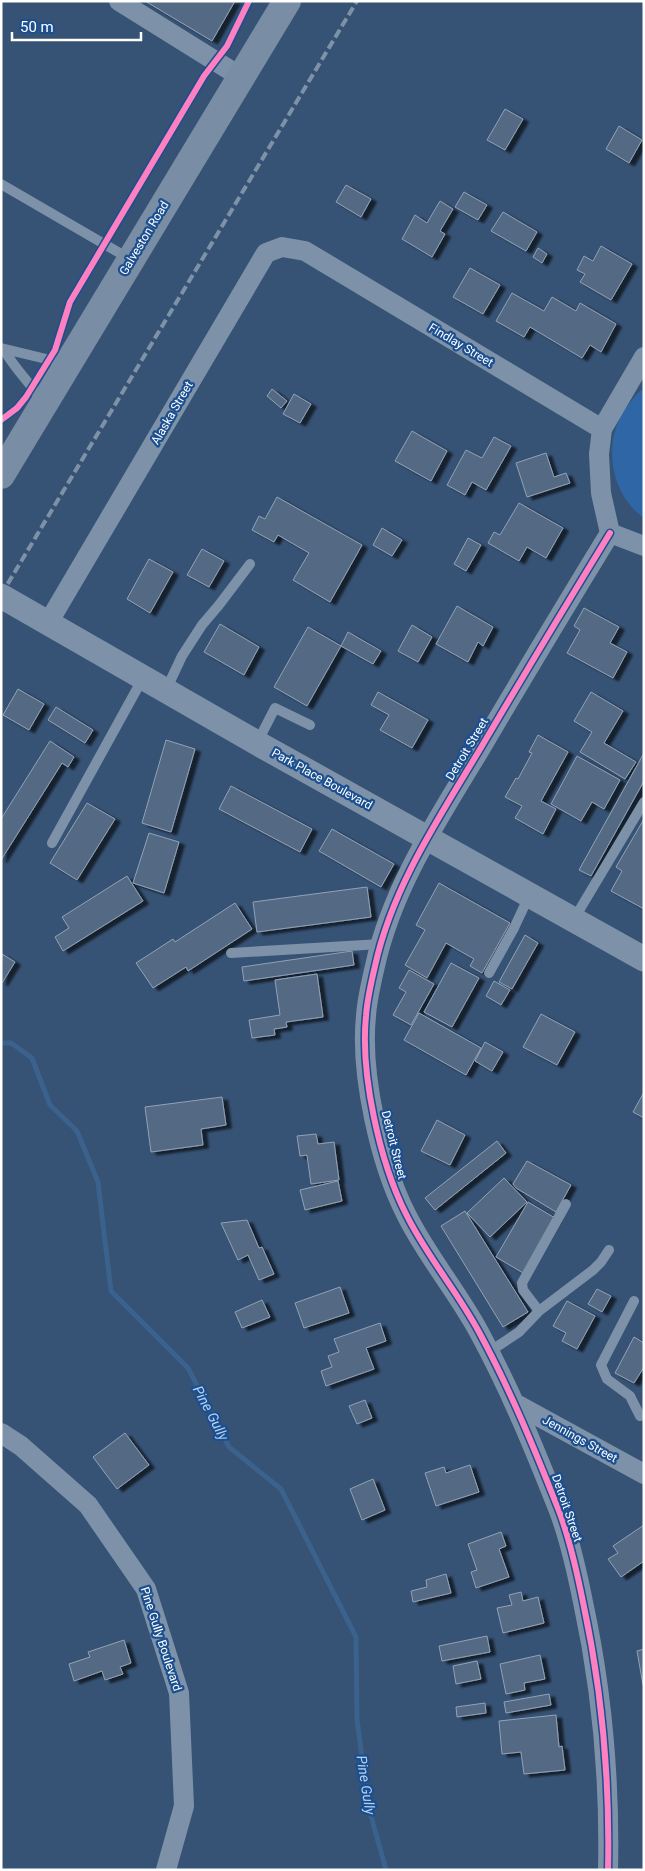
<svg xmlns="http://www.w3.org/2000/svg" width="645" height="1871" font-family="Roboto,sans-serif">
	<defs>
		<filter id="shadow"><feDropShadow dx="5.5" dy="3" stdDeviation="1" flood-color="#0009"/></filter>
	</defs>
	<rect width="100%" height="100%" fill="#365274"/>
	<!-- green -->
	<path fill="#2f66a5" d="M644,388V518C608,493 602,438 628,405C633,399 637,393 644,388Z"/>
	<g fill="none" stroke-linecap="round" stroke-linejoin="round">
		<!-- stream -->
		<path stroke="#3b618d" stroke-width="5" d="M1,1043H11L32,1058L50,1105L77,1131L98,1182L111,1291L188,1368L229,1447L281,1489L356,1637L357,1719L368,1805L386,1870"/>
	</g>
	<!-- building -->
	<path fill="#526984" stroke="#92a2b6" filter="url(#shadow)" d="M145,1H235L212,41Z
		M505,109L523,119L505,150L487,140Z
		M619,126L642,140L629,163L606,149Z
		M346,185L371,199L361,217L336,202Z
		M464,192L487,205L478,220L455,207Z
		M440,201L453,209L440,231L445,234L432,257L402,239L415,215L427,223Z
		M503,212L537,232L526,251L491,231Z
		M601,246L632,264L611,300L580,282L585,274L577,270L584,256L593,261Z
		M538,248L547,254L542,263L533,257Z
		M470,268L500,285L483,314L453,297Z
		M512,293L544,311L552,297L576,311L580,303L616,324L601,352L590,345L582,358L530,327L524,337L496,321Z
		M272,389L287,401L281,408L267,396Z
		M294,394L311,404L300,423L283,414Z
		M412,431L447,451L431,481L395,461Z
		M494,437L511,446L486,490L472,482L465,495L447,485L466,450L482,458Z
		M546,453L554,477L566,473L570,483L527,497L516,463Z
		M277,497L362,545L330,602L293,580L309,553L278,535L274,542L252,530L259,516L265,519Z
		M519,503L563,528L546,558L527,547L519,561L488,543L494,532L500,535Z
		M382,528L402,540L392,556L373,545Z
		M468,538L481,545L466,571L454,564Z
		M202,549L224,561L209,587L187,575Z
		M149,559L173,572L150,613L127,599Z
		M457,606L493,627L483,646L478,642L468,662L436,644Z
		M584,608L619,627L610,643L627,652L613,678L567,653L580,630L574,626Z
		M220,624L259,647L244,675L204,652Z
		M412,625L432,637L418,662L398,651Z
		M308,627L341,646L307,706L274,687Z
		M348,632L381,651L373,664L341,646Z
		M18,689L44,704L29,730L3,715Z
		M378,692L428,720L412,748L380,730L389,715L371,705Z
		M591,692L623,711L604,743L636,762L625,779L580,752L592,732L574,721Z
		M56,707L93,730L85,743L48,720Z
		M538,735L568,752L541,801L556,809L543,834L515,818L522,806L505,797L516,778L518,779L532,753L529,752Z
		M166,740L195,749L171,832L142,823Z
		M50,741L74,757L68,767L62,763L1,860V819Z
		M644,753V781L591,876L579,870Z
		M577,756L620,780L604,809L592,802L581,821L551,804Z
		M231,786L312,829L300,852L219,809Z
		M87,803L115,819L77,880L50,863Z
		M644,819V909L611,891L622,871L616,867Z
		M332,829L394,864L381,887L319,851Z
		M149,833L179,842L164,893L133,883Z
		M127,876L143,901L63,951L55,937L69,928L62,917Z
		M439,883L510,923L482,973L470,966L474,959L446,943L427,978L405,965L425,930L416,925Z
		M367,887L371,917L257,932L253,902Z
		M235,903L252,929L188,971L186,967L153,988L136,963L173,939L175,942Z
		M525,935L538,943L512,989L499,982Z
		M352,951L354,965L244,981L242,967Z
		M2,954L15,962L2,983L1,982Z
		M451,963L479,978L452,1027L424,1012Z
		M409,970L434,984L411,1025L393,1015L406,992L399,988Z
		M317,974L323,1017L286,1022L287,1027L274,1029L275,1035L252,1038L249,1020L280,1015L275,980Z
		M494,981L510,990L501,1005L486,996Z
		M419,1013L481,1048L466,1075L404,1040Z
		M541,1014L575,1032L557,1065L523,1047Z
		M485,1042L503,1052L492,1071L475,1061Z
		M644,1092V1118L633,1112Z
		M222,1097L226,1125L201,1129L203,1145L151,1152L145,1107Z
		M437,1120L465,1135L450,1165L421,1151Z
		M316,1134L318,1144L334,1142L339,1180L311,1184L307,1155L300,1156L297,1136Z
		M497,1141L506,1153L435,1210L425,1198Z
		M527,1161L571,1185L556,1212L516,1188L513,1184Z
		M504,1178L527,1202L490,1237L467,1213Z
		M338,1181L342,1201L305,1210L300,1190Z
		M528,1202L555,1218L523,1273L496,1257Z
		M465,1211L528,1312L503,1327L441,1226Z
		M247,1220L259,1248L262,1247L274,1274L259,1280L248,1255L238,1260L221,1223Z
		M340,1287L349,1313L304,1328L295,1303Z
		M597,1289L611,1296L602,1312L588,1304Z
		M262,1300L270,1317L242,1328L235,1312Z
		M567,1301L595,1316L577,1349L562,1341L566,1333L553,1326Z
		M380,1323L386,1341L366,1348L374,1369L326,1386L321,1371L332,1367L328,1356L339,1352L334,1339Z
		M634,1337L644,1343V1367L634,1383L615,1373Z
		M365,1400L372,1418L357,1424L349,1406Z
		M125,1433L149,1465L117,1489L93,1457Z
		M470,1465L479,1492L436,1506L425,1473L444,1467L446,1473Z
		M373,1479L385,1510L362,1520L350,1489Z
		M644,1525V1561L621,1577L608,1559L618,1553L613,1546Z
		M501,1532L506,1546L499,1549L509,1577L476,1588L471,1572L477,1570L468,1544Z
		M446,1574L451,1593L413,1602L411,1591L427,1587L426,1580Z
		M521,1592L523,1601L538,1597L544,1623L503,1633L497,1608L512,1605L509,1595Z
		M487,1636L490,1652L442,1661L439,1646Z
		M124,1640L131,1663L120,1667L123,1674L105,1680L102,1671L74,1681L69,1664L90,1657L88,1652Z
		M644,1649V1685H643L637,1651Z
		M540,1655L545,1679L524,1683L525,1690L506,1694L500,1664Z
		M477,1661L481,1679L456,1684L453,1666Z
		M549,1694L551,1705L506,1713L504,1702Z
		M485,1703L486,1713L457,1717L456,1707Z
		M556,1715L559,1747L562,1746L565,1770L524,1774L521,1752L502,1754L499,1721Z"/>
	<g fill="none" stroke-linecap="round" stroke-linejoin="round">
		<!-- service -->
		<path stroke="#7d92a8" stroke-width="10" d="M1,184L130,259
			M1,348L67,364
			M4,350C15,369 30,383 42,401
			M166,690L182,656L202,625L219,605L250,564
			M257,743L275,708L310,725
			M52,843L143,678
			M574,919L644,802
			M231,953L381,944
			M489,973L514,928L529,896
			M634,1301L601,1365L607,1379L630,1396L640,1416
			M539,1311L523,1290L522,1283L566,1204
			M489,1352L519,1332L539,1311L593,1270L601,1262L609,1250"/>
		<!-- minor -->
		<path stroke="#7d92a8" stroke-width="20" d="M119,1L241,77
			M644,357L602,429L599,454L601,493L610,533L644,546
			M48,623L266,253L282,247L305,251L602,429
			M516,1404L644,1474
			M1,1433L21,1446L88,1505L146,1589L179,1693L184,1806L166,1870
			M608,1870C610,1780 602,1690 583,1602C577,1572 570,1540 559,1511C535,1450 510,1389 479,1332C457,1291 426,1255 406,1214C380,1163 360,1074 366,1016C367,1000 371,983 375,966C392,888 438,819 479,751C522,678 566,605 610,533"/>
		<!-- tertiary -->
		<path stroke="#7d92a8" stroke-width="25" d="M1,596L257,743L644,959"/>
		<!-- secondary -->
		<path stroke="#798da4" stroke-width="28" d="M1,475L287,1"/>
		<!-- rail -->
		<path stroke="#7e92a7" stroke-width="4" stroke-dasharray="9 4" stroke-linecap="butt" d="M1,595L357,1"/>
		<!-- cycleway casing -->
		<g stroke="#1b4f8f" stroke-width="9">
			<path id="cycleway" d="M1,420L17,408L26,397L55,350L70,302L204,76L227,46L249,1
				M608,1870C610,1780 602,1690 583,1602C577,1572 570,1540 559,1511C535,1450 510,1389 479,1332C457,1291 426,1255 406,1214C380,1163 360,1074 366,1016C367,1000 371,983 375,966C392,888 438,819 479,751C522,678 566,605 610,533"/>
		</g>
		<!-- cycleway -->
		<use href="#cycleway" stroke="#ff80c0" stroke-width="6"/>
	</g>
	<g text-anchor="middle" stroke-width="4.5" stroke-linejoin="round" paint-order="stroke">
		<!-- street labels -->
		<g font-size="12" fill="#fff" stroke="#1b4f8f">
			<text transform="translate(144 238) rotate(-59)" y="4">Galveston Road</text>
			<text transform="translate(461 345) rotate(31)" y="4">Findlay Street</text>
			<text transform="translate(172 413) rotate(-60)" y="4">Alaska Street</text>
			<text transform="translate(467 749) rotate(-59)" y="4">Detroit Street</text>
			<text transform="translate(322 779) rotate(29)" y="4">Park Place Boulevard</text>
			<text transform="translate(394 1145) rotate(76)" y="4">Detroit Street</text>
			<text transform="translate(580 1439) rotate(29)" y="4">Jennings Street</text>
			<text transform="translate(567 1508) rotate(71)" y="4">Detroit Street</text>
			<text transform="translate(161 1639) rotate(72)" y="4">Pine Gully Boulevard</text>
		</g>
		<!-- water labels -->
		<g font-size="14" font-style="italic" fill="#b5d3f5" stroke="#1b4f8f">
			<text transform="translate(211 1413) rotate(62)" y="5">Pine Gully</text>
			<text transform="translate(366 1785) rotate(81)" y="5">Pine Gully</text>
		</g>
	</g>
	<!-- border -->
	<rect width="645" height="1871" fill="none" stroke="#ffffff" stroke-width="5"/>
	<!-- scale -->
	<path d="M12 32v8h129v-8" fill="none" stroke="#ffffff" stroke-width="2.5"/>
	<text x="20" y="32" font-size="15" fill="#ffffff" stroke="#1b4f8f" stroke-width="4" paint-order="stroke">50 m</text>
</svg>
